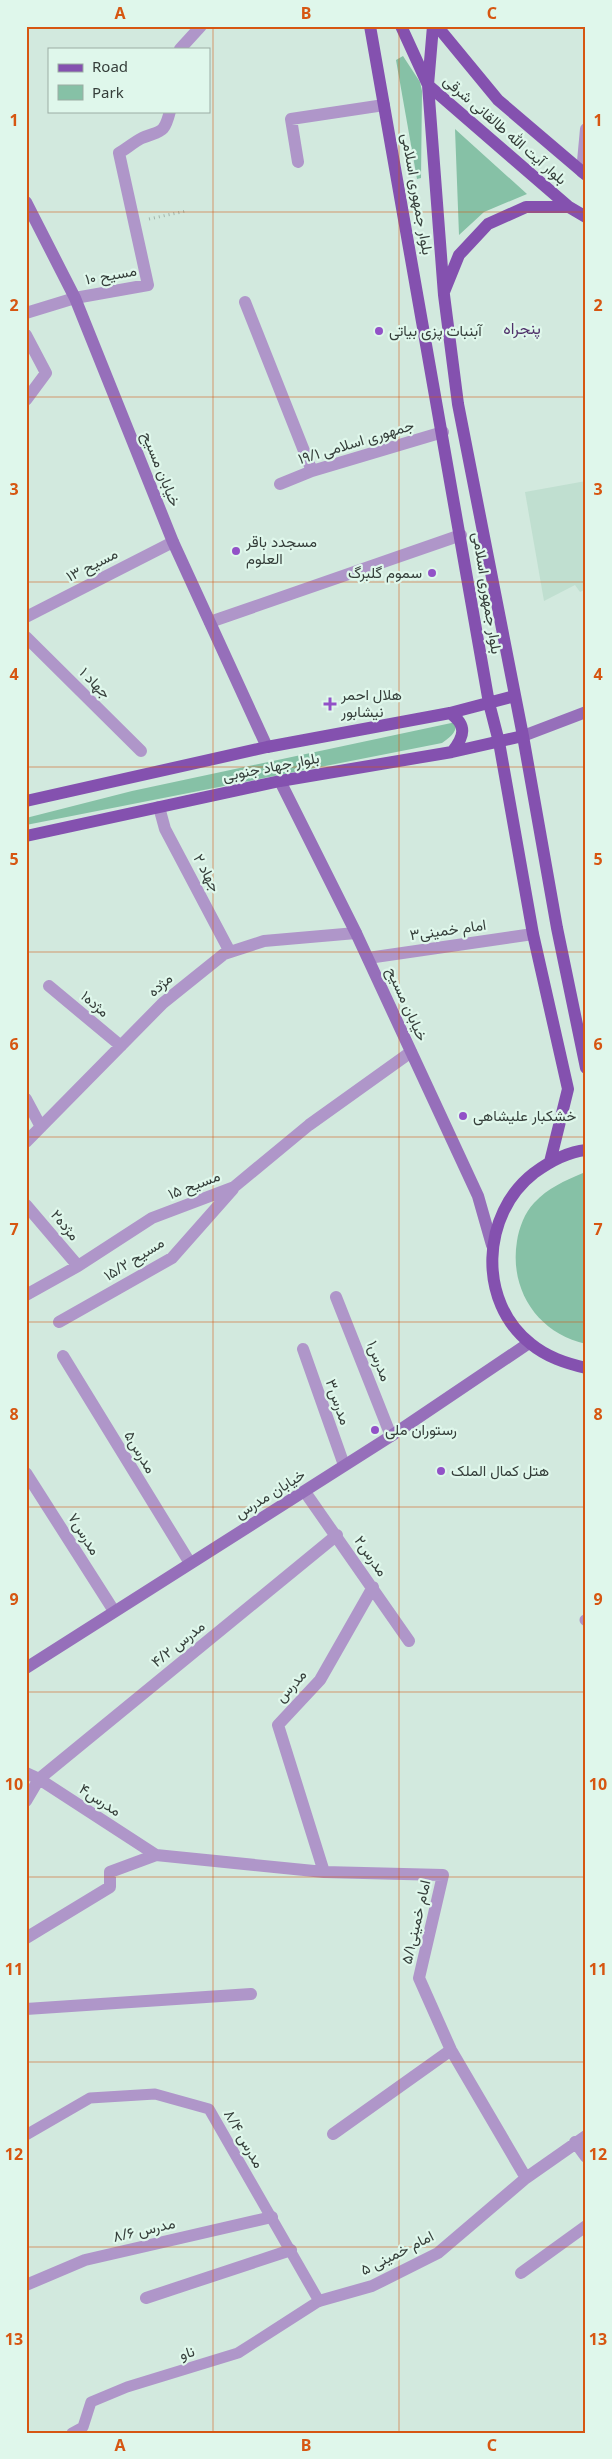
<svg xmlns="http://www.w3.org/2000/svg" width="612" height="2459" font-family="'Noto Sans',Vazirmatn,sans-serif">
	<rect width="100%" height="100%" fill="#d2e9de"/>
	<!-- built -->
	<path fill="#c0dfd0" d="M586,481V589L580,592L575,585L544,601L525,492Z"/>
	<!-- green -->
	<path fill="#86c1a6" d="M403,56L420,82L422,91L421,178L417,179L396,60Z
		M455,129L527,194L484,212L459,235Z
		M456,722C457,733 450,737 442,743L26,825V818L132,791Z
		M583,1173H586V1344C537,1333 509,1289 517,1241C519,1228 525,1212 534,1203C548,1188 564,1181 583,1173Z"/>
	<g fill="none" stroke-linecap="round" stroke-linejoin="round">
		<!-- path -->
		<path stroke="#a2b5ac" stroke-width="3" stroke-dasharray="1 4" stroke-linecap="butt" d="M149,219L186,211"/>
		<!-- lane -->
		<path stroke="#af96c9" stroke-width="11" d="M585,1620H586
			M26,2135L90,2098L155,2094L209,2109L319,2301L238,2353L127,2387L91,2402L83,2427L72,2433"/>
		<!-- street -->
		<path stroke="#af96c9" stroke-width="12" d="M180,49L201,26
			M298,162L291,119L384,105
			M582,172L586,129
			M245,302L312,471
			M26,313L75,298L148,285L119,153C126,149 134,142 142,138C161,130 164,135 170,111
			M26,335L46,373L26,400
			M280,484L312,471L443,432
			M26,617L173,542
			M210,622L461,535
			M26,637L141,751
			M159,807L165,829L230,952
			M368,958L533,934
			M49,986L121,1046
			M26,1099L41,1127
			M26,1142L163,1003L224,954L264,941L356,933
			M26,1205L78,1266
			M26,1295L78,1266L152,1218L234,1187L309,1125L411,1052
			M336,1297L391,1436
			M59,1322L172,1258L233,1189
			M303,1349L344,1465
			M63,1356L190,1563
			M26,1473L114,1611
			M305,1492L409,1641
			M26,1773L39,1779L156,1855
			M26,1801L39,1779L337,1535
			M324,1872L278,1725L320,1680L373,1587
			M26,1938L110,1887V1872L156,1855L324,1872L443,1875L419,1978L451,2050L526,2178
			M26,2009L251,1994
			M333,2134L451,2050
			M575,2142L586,2157
			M521,2273L586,2226
			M26,2285L85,2260L272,2217
			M146,2298L291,2250
			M319,2301L372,2286L438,2253L526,2178L586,2136"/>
		<!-- secondary -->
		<path stroke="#966fba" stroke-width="12" d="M26,202L75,298L173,542L267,747
			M523,736L586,712
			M280,781L356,933L478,1196L492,1245
			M26,1668L391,1436L529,1343"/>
		<!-- primary -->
		<path stroke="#8451af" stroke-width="12" d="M370,26L489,703L499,742L533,934L568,1089L550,1162
			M401,26L428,85L569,207L586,217
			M433,26L428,85L444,295L458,404L523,736L557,928L586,1068
			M437,26L498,100L586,175
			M444,292L459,255L488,224L526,207H569
			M450,713C467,725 465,736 452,752
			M26,801L267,747L450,713L515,696
			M26,836L280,781L452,752L523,736
			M586,1150C567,1152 549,1162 534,1173C481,1214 477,1302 531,1344C547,1357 565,1363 586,1368"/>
	</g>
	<!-- grid -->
	<path fill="none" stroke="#d65611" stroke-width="1" stroke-opacity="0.55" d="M213,26V2433M399,26V2433M26,212H586M26,397H586M26,582H586M26,767H586M26,952H586M26,1137H586M26,1322H586M26,1507H586M26,1692H586M26,1877H586M26,2062H586M26,2247H586"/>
	<!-- markers -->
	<g fill="#9251c7" stroke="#dff7eb" stroke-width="2">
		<circle cx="379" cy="331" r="5"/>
		<circle cx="236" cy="551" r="5"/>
		<circle cx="432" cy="573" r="5"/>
		<path d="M327.5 696.5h5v5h5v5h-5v5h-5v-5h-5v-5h5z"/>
		<circle cx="463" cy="1116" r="5"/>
		<circle cx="375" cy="1430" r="5"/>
		<circle cx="441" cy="1471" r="5"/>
	</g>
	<g text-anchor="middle" stroke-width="4.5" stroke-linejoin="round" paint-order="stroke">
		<!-- street labels -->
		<g font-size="15" fill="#353e3a" stroke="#dff7eb">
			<text transform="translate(505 130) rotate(41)" y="5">بلوار آیت الله طالقانی شرقی</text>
			<text transform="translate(417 194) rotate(80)" y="5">بلوار جمهوری اسلامی</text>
			<text transform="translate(111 275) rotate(-10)" y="5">مسیح ۱۰</text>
			<text transform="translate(356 442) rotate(-17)" y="5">جمهوری اسلامی ۱۹/۱</text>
			<text transform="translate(161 469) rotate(68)" y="5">خیابان مسیح</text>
			<text transform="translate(92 565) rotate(-27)" y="5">مسیح ۱۳</text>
			<text transform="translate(487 593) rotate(81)" y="5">بلوار جمهوری اسلامی</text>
			<text transform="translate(95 683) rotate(45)" y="5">جهاد ۱</text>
			<text transform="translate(271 767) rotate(-11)" y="5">بلوار جهاد جنوبی</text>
			<text transform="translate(207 873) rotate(62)" y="5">جهاد ۲</text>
			<text transform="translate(448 930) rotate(-8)" y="5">امام خمینی۳</text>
			<text transform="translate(160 985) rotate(-41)" y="5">مژده</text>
			<text transform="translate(95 1004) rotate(40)" y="5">مژده۱</text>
			<text transform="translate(407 1004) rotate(66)" y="5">خیابان مسیح</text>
			<text transform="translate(194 1185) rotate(-21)" y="5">مسیح ۱۵</text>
			<text transform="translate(65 1225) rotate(50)" y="5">مژده۲</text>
			<text transform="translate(134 1259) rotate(-32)" y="5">مسیح ۱۵/۲</text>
			<text transform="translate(379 1361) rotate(69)" y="5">مدرس۱</text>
			<text transform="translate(338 1402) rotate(71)" y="5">مدرس۳</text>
			<text transform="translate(140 1452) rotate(59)" y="5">مدرس۵</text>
			<text transform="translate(270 1494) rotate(-32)" y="5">خیابان مدرس</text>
			<text transform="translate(84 1534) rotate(58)" y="5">مدرس۷</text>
			<text transform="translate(371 1556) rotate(55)" y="5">مدرس۲</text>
			<text transform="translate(178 1644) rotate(-39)" y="5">مدرس ۴/۲</text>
			<text transform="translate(291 1686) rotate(-48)" y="5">مدرس</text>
			<text transform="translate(100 1800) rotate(33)" y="5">مدرس۴</text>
			<text transform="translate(416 1922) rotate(-77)" y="5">امام خمینی۵/۱</text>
			<text transform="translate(244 2139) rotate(60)" y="5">مدرس ۸/۴</text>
			<text transform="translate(144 2230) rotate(-13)" y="5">مدرس ۸/۶</text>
			<text transform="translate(397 2253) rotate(-27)" y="5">امام خمینی ۵</text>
			<text transform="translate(187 2353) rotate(-17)" y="5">ناو</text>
		</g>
		<!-- poi labels -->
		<g font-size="15" fill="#353e3a" stroke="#dff7eb" text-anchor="start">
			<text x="389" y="336">آبنبات پزی بیاتی</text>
			<text x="246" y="547">مسجدد باقر<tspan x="246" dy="17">العلوم</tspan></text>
			<text x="422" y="578" text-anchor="end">سموم گلبرگ</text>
			<text x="341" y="700">هلال احمر<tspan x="341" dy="17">نیشابور</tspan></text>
			<text x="473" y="1121">خشکبار علیشاهی</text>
			<text x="385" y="1435">رستوران ملی</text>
			<text x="451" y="1476">هتل کمال الملک</text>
		</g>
		<!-- neighbourhood labels -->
		<g font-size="16" fill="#50316b" stroke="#dff7eb">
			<text x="522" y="334">پنجراه</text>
		</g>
	</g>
	<!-- border -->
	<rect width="612" height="2459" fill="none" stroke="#dff7eb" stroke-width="55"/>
	<!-- legend -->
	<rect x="48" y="48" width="162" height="65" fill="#dff7eb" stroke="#9bada4"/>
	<rect x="58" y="64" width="25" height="8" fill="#8451af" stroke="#9bada4"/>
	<text x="92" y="72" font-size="15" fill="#353e3a">Road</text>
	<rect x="58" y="85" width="25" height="15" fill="#86c1a6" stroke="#9bada4"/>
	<text x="92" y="98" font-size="15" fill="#353e3a">Park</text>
	<rect x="28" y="28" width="556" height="2404" fill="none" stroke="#d65611" stroke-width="2"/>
	<g font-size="16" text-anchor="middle" font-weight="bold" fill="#d65611">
		<text x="120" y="19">A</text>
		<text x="306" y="19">B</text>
		<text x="492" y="19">C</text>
		<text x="14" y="126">1</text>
		<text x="598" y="126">1</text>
		<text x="14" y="311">2</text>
		<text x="598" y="311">2</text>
		<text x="14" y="495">3</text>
		<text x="598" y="495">3</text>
		<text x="14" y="680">4</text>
		<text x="598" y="680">4</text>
		<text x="14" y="865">5</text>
		<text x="598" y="865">5</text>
		<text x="14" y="1050">6</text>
		<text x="598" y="1050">6</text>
		<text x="14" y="1235">7</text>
		<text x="598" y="1235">7</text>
		<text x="14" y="1420">8</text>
		<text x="598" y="1420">8</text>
		<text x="14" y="1605">9</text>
		<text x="598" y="1605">9</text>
		<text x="14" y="1790">10</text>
		<text x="598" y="1790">10</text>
		<text x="14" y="1975">11</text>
		<text x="598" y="1975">11</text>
		<text x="14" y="2160">12</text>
		<text x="598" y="2160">12</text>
		<text x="14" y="2345">13</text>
		<text x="598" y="2345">13</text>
		<text x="120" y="2451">A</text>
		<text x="306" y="2451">B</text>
		<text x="492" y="2451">C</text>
	</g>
</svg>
